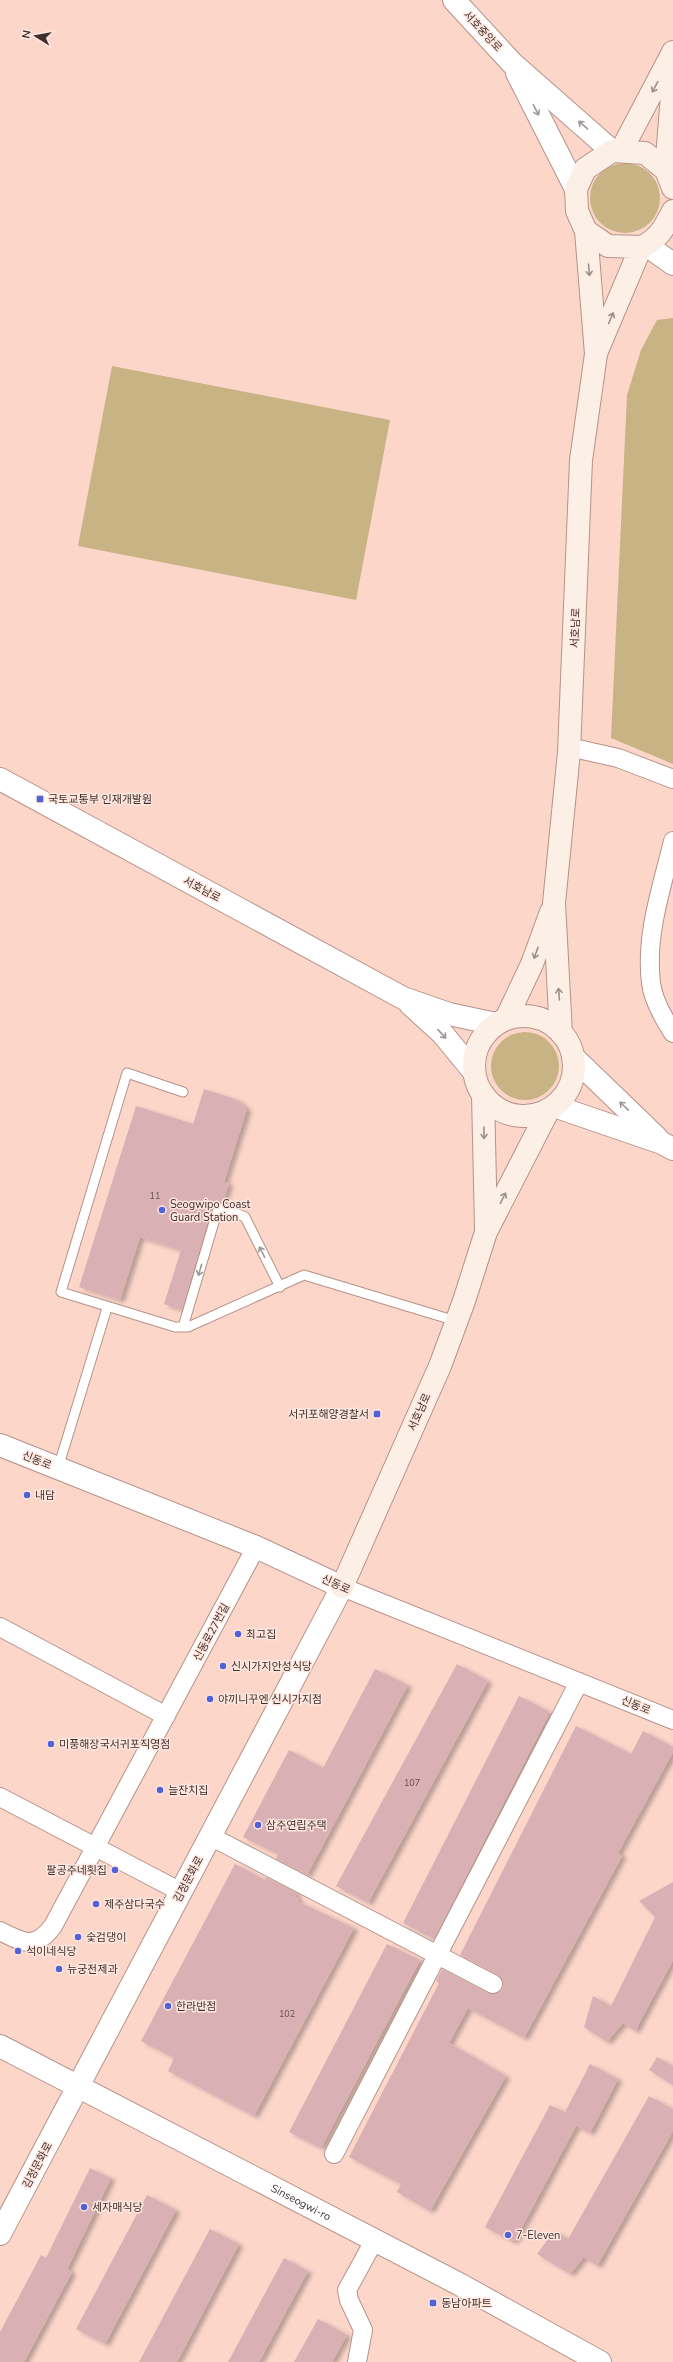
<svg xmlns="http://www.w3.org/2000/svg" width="673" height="2362" font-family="'Nunito Sans','Noto Sans KR',sans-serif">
	<defs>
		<filter id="shadow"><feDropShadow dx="4.5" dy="2.5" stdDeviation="2" flood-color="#0004"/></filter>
	</defs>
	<rect width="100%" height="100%" fill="#fdd6ca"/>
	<!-- green -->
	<path fill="#c8b385" d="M590 198a35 35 0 1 1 70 0a35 35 0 1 1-70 0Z
		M673,318V764L611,738L627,395L641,350L657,320Z
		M112,366L390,420L356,600L78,546Z
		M491 1066a34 34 0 1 1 68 0a34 34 0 1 1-68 0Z"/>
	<!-- building -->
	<path fill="#d9b1b5" filter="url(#shadow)" d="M204,1089L238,1100L247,1109L224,1182L229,1183L223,1202L211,1210L182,1310L164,1304L181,1250L140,1237L120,1300L79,1287L136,1106L193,1124Z
		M457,1664L488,1681L368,1903L336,1886Z
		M375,1669L408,1685L307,1875L276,1859L278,1854L243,1837L289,1750L323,1768Z
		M519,1696L550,1712L434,1939L403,1923Z
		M576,1726L631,1754L643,1731L673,1747V1752L618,1853L622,1856L524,2038L468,2008L449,2043L506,2076L430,2211L397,2192L401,2184L349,2157L439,1983L436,1981L442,1969L488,1993H498L502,1989L503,1983L498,1975L460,1955Z
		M235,1864L265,1880L266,1877L297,1893L295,1897L299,1898L297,1901L354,1928L254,2116L168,2071L174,2058L141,2041Z
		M673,1882V1960L635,2031L623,2023L607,2042L584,2027L593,1996L611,2006L655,1917L639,1901Z
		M387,1944L420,1960L321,2148L289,2132Z
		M657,2057L673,2066V2085L649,2070Z
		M590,2064L618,2079L590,2133L576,2126L515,2240L512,2241L485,2227L550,2105L565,2112Z
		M649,2096L673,2109V2131L597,2266L584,2257L570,2274L537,2254L554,2231L568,2239Z
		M90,2168L111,2178L67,2269L72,2272L24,2362H0V2332L41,2255L46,2258Z
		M147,2195L176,2210L105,2344L76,2329Z
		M210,2229L239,2244L177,2362H139Z
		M284,2258L308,2271L259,2362H228Z
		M318,2319L347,2335L332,2362H294Z"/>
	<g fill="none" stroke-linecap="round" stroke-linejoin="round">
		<!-- service casing -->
		<g stroke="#b69287" stroke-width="11">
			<path id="service" d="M183,1092L127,1073L61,1292L175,1327H188L304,1275L456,1321
				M183,1327L217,1212L224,1208L245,1217L280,1287
				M58,1468L107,1308"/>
		</g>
		<!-- minor casing -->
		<g stroke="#b69287" stroke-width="20">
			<path id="minor" d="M569,747L618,758L673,779
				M673,841C662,887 645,935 651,983C653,1000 664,1019 673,1033
				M342,1587L673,1720
				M0,1627L166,1716
				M0,1797L181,1892
				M210,1836L493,1984
				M0,1931C24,1943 35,1950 53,1926L256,1547
				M334,2154L579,1682
				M357,2362L363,2330L349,2300L347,2290L374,2241"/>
		</g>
		<!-- tertiary casing -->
		<g stroke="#b69287" stroke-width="24">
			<g id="tertiary">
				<path d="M454,0L512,63L612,151"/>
				<path d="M517,73L576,189"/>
				<path d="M646,245L673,264"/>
				<path d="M0,779L403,998L449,1014L496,1024"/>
				<path d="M410,1004L442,1033L474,1072"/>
				<path d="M573,1057L657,1138"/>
				<path d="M554,1106L662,1143L673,1149"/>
				<path d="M0,1445L256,1547L342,1587L0,2234"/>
				<path id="s1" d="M0,2046L459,2284L600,2362"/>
			</g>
		</g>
		<!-- secondary casing -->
		<g stroke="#b69287" stroke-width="24">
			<path id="secondary" d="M621,151L673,52
				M666,170L673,82
				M673,188L666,170L645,153L612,151L585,169L576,189L577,211L586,231L608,246L641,247C658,240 665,227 673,211
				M597,351L641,247
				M474 1066a50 50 0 1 1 100 0a50 50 0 1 1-100 0Z
				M506,1019L532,964L551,912
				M561,1033L554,903L569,752L581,460L596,354L586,231
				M483,1094L486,1229
				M342,1587L440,1366L464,1301L486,1232L549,1109"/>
		</g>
		<!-- service -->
		<use href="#service" stroke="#fff" stroke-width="9"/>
		<!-- minor -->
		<use href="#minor" stroke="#fff" stroke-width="18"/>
		<!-- tertiary -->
		<use href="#tertiary" stroke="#fff" stroke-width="22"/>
		<!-- secondary -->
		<use href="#secondary" stroke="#fcf0e6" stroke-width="22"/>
	</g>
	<!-- one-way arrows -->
	<defs><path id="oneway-shaft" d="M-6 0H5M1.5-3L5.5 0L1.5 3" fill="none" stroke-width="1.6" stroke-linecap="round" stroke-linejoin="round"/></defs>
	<g stroke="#9e9088">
		<use href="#oneway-shaft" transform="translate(655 87) rotate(118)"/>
		<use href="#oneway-shaft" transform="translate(589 270) rotate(85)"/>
		<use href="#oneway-shaft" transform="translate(611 318) rotate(-67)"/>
		<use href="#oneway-shaft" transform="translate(536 953) rotate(110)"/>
		<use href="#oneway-shaft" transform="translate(559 994) rotate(-94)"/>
		<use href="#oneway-shaft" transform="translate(484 1133) rotate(89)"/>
		<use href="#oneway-shaft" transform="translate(503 1198) rotate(-63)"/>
	</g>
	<g stroke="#9f9895">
		<use href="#oneway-shaft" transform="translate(536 110) rotate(63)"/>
		<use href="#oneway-shaft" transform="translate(583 125) rotate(-139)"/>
		<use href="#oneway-shaft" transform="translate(442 1034) rotate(47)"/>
		<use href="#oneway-shaft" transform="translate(624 1106) rotate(-136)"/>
		<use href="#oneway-shaft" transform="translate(262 1252) rotate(-117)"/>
		<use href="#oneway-shaft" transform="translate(200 1270) rotate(106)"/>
	</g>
	<!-- markers -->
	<g fill="#5062d8" stroke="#ffe7e0" stroke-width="1.5">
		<rect x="36" y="795" width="8" height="8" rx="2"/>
		<circle cx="162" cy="1210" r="4"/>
		<rect x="373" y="1410" width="8" height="8" rx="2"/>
		<circle cx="27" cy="1495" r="4"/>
		<circle cx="238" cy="1634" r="4"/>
		<circle cx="223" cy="1666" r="4"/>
		<circle cx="210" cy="1699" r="4"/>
		<circle cx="51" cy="1744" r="4"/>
		<circle cx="160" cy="1790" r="4"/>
		<circle cx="258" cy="1825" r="4"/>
		<circle cx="115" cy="1870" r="4"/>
		<circle cx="96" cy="1904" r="4"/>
		<circle cx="78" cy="1937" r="4"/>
		<circle cx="18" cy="1951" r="4"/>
		<circle cx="59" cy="1969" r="4"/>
		<circle cx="168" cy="2006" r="4"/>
		<circle cx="84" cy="2207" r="4"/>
		<circle cx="508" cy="2235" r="4"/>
		<rect x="429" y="2299" width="8" height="8" rx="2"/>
	</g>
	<g text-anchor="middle" stroke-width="3" stroke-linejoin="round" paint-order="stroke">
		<!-- number labels -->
		<g font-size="9" fill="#66504e">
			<text x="155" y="1199">11</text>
			<text x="412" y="1786">107</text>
			<text x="287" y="2017">102</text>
		</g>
		<!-- street labels -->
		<g font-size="11" fill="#3f302b" stroke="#ffe7e0">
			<text transform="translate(483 31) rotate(47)" y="4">서호중앙로</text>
			<text transform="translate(575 628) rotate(-88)" y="4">서호남로</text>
			<text transform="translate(202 889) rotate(28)" y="4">서호남로</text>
			<text transform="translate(419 1412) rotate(-66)" y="4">서호남로</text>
			<text transform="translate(37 1460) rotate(22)" y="4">신동로</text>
			<text transform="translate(336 1584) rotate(24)" y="4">신동로</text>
			<text transform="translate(211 1632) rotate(-62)" y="4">신동로27번길</text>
			<text transform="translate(636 1705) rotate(22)" y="4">신동로</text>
			<text transform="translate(188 1879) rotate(-62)" y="4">김정문화로</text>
			<text transform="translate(37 2165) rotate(-62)" y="4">김정문화로</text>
			<text dy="4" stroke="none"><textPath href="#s1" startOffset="339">Sinseogwi-ro</textPath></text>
		</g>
		<!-- poi labels -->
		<g font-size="11" fill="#3f302b" stroke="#ffe7e0" text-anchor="start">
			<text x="48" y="803">국토교통부 인재개발원</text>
			<text x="170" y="1208">Seogwipo Coast<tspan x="170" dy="13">Guard Station</tspan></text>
			<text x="369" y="1418" text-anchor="end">서귀포해양경찰서</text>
			<text x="35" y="1499">내담</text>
			<text x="246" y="1638">최고집</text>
			<text x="231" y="1670">신시가지안성식당</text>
			<text x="218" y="1703">야끼니꾸엔 신시가지점</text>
			<text x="59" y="1748">미풍해장국서귀포직영점</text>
			<text x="168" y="1794">늘잔치집</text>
			<text x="266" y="1829">삼주연립주택</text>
			<text x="107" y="1874" text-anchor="end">팔공주네횟집</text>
			<text x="104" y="1908">제주삼다국수</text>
			<text x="86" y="1941">숯검댕이</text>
			<text x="26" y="1955">석이네식당</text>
			<text x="67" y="1973">뉴궁전제과</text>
			<text x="176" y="2010">한라반점</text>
			<text x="92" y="2211">세자매식당</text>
			<text x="516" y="2239">7-Eleven</text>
			<text x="441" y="2307">동남아파트</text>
		</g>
	</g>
	<!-- north arrow -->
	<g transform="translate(36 36) rotate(281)" stroke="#ffe7e0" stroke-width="3" paint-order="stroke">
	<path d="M0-3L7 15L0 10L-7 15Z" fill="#3f302b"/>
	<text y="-6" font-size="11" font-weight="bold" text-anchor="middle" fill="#3f302b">N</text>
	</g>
</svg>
